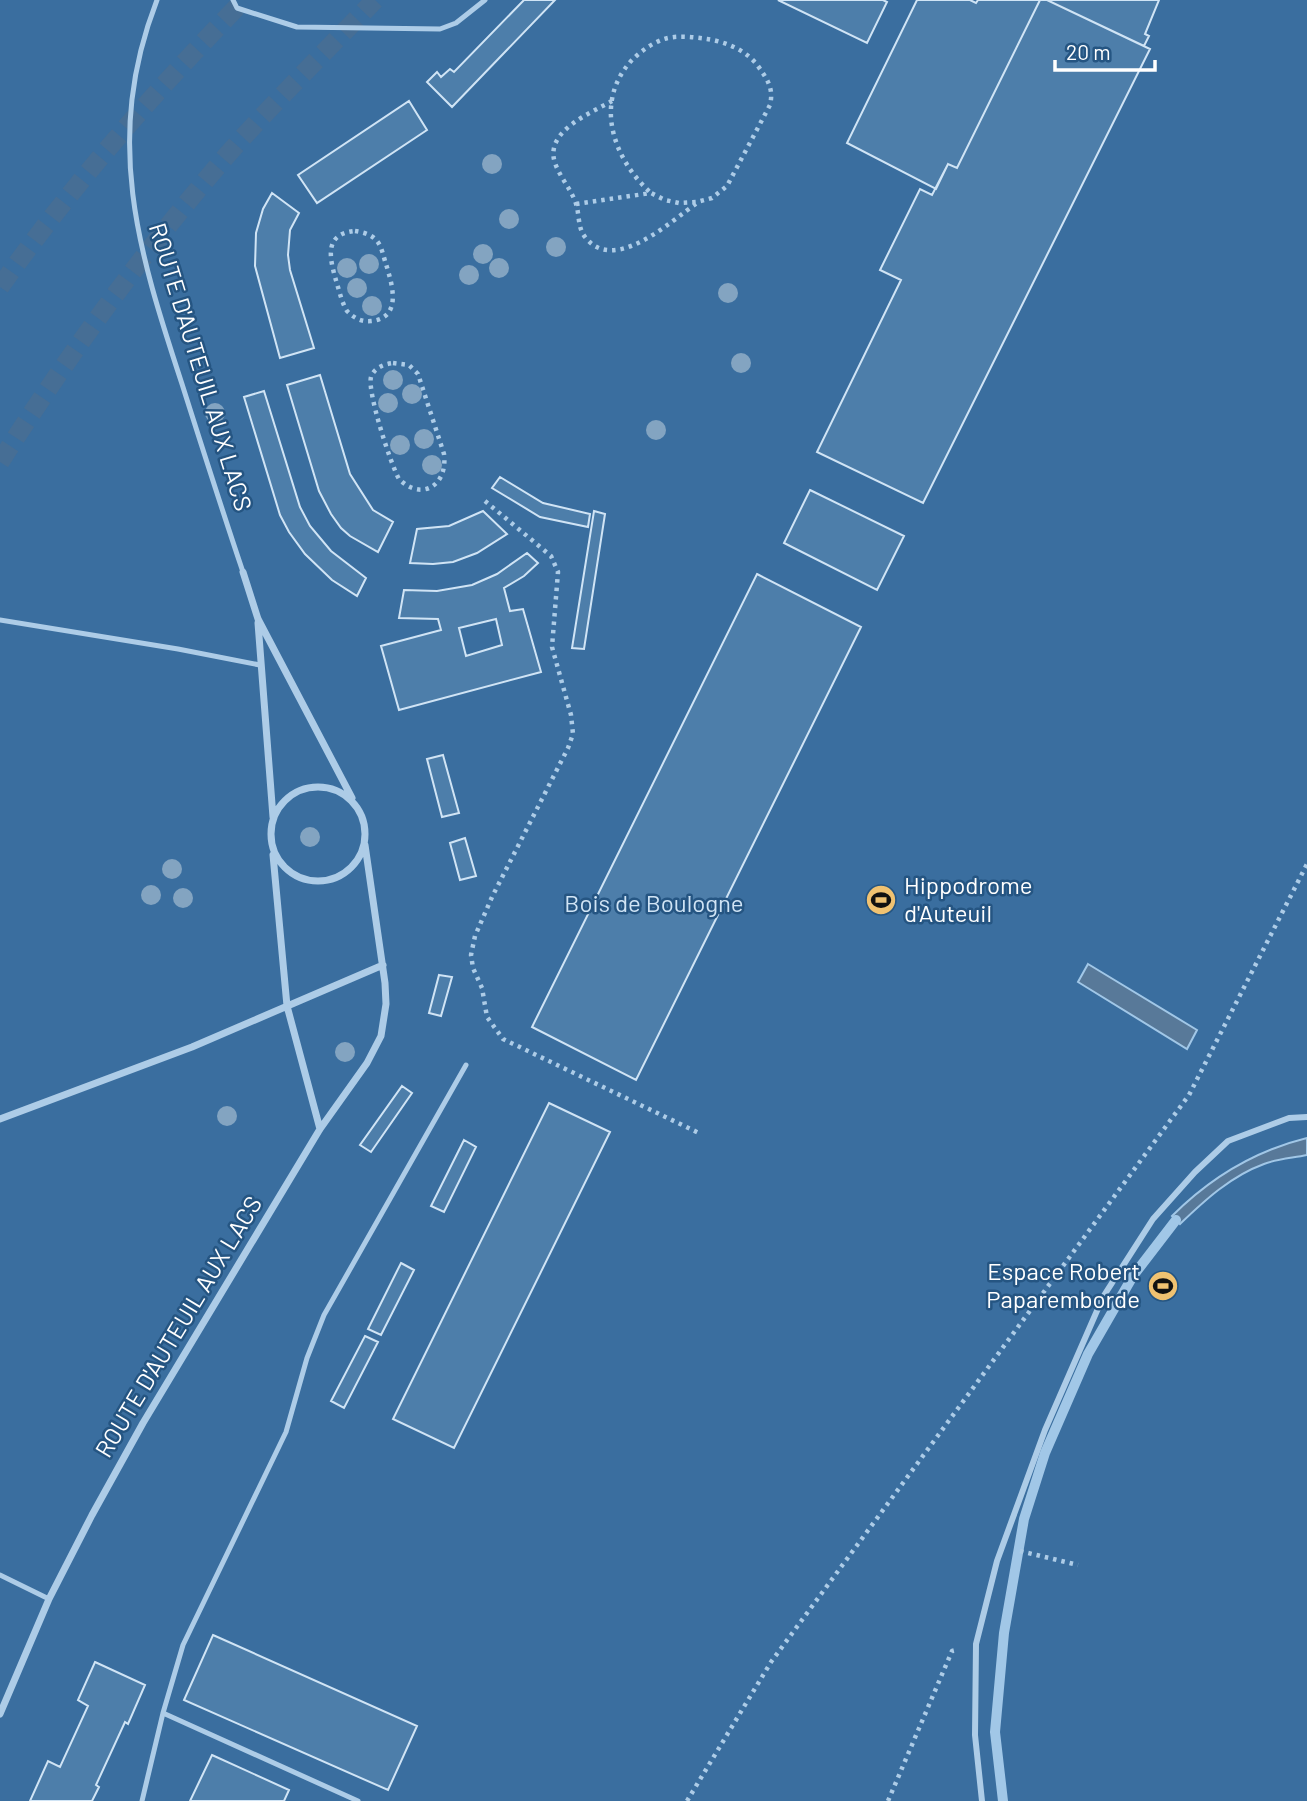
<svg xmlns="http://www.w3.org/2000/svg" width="1307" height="1801" font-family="Barlow,sans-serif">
	<rect width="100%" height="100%" fill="#255582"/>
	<!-- green -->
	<path fill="#3a6e9f" d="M0,0H1307V1801H0Z"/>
	<!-- water -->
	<path fill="#587999" stroke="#a1c7e7" stroke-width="2" d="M1088,964L1197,1030L1187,1049L1078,982Z
		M1307,1138V1155C1293,1158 1277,1159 1264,1164C1231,1176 1205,1200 1180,1224L1172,1216C1210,1178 1254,1151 1307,1138Z"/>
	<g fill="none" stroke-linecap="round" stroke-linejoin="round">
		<!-- stream -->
		<path stroke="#a1c7e7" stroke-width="10" d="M1003,1801L995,1732L1004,1633L1024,1519L1045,1453L1088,1354L1133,1276L1176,1220"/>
	</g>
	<!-- building -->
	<path fill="#4d7eaa" stroke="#d0e4f5" stroke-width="2" fill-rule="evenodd" d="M524,0H555L452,107L427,82L437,72L441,77L450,69L454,72Z
		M778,0H883L887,2L867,43Z
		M917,0H970L976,3L978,0H1040L957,168L948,164L936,189L847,143Z
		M1040,0H1047L1150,49L923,503L817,452L901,280L880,270L920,189L932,195L948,164L957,168Z
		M1047,0H1159L1145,34L1149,36L1144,46Z
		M409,101L427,130L317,203L298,175Z
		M272,193L299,213L290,230L288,255L290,270L314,348L280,358L255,266L256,233L263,209Z
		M320,375L350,474L373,510L393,522L378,552L350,536L341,528L331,514L319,491L287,385Z
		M264,391L300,507L310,526L331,551L366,578L357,596L332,580L305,554L289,532L280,515L244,397Z
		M500,477L543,503L590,514L588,527L540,517L492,488Z
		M810,490L904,536L877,590L784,543Z
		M483,511L507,534L477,553L453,562L433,564L410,563L417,529L449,526Z
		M594,511L605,514L584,649L572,648Z
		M527,553L538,563L524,576L504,588L510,611L523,609L541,672L399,710L381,646L441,630L438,619L399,618L404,590L437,591L472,585L497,574ZM496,619L502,645L466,656L459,628Z
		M757,574L861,627L636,1080L532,1027Z
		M443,755L459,813L442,817L427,759Z
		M465,838L476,876L460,880L450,843Z
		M439,975L452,977L441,1016L429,1013Z
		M402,1086L412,1093L371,1152L360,1145Z
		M549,1103L610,1132L454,1448L393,1419Z
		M464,1140L476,1147L444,1212L431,1206Z
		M401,1263L414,1270L381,1335L368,1329Z
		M365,1336L378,1342L344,1408L331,1401Z
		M213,1635L417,1726L388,1790L184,1700Z
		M95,1662L145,1685L128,1724L125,1722L96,1785L99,1787L92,1801H30L48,1761L60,1767L88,1706L78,1700Z
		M212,1755L289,1790L284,1801H190Z"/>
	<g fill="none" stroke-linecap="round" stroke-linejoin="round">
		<!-- trunk-tunnel -->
		<path stroke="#466e95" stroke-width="19" stroke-dasharray="19 10" stroke-linecap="butt" d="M0,287C73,184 156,90 244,0
			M0,462C69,354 144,251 228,154C275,101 326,51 375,0"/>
		<!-- path -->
		<path stroke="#adcce7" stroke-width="4.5" stroke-dasharray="3.5 5" stroke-linecap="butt" d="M612,101C591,113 544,131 555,163C560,177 570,188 575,201C580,213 577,227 585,237C614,275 671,221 697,203
			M576,204L651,193L665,200L679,203L697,202L712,198L727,186L770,105C774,88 767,79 758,66C746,50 726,42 707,39C693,37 677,35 664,39C652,43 640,52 632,60C593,102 613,159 651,193
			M355,231C362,232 370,234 375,239C382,245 383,256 386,264C392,284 403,318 371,321C361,322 354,318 347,311C342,303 340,293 337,284C331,262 321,234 355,231Z
			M393,363L409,365L418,374L444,454C448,485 422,502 399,479C391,465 367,392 371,377C374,368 384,364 393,363Z
			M485,501L551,556L558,572L552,647L571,715L573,734L568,748L492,897L475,936L471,955L473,968L482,988L487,1017L503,1039L701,1134
			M1020,1551L1078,1565
			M687,1801L771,1662L1189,1095L1307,864
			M888,1801L952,1651L956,1650"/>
		<!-- service -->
		<path stroke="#adcce7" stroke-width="5" d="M157,0C103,139 138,250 182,384C202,447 222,510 243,572
			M233,0L237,8L297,27L440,29L456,23L485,0
			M0,620L178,649L260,665
			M0,1575L49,1599
			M163,1713L358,1801
			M142,1801L163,1713L183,1645L286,1432L307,1358L324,1315L466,1065"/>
		<!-- pedestrian -->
		<path stroke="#adcce7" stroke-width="6" d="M982,1801L975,1735L976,1644L997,1561L1045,1430L1103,1297L1153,1219L1195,1172L1228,1141L1289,1118L1307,1117"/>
		<!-- minor -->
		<path stroke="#adcce7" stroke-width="7" d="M243,572L258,619L352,798
			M258,623L273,817
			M271 834a47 47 0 1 1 94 0a47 47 0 1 1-94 0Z
			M273,855L287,1006L320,1129
			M0,1119L192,1047L383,965
			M0,1714L49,1599L92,1515L143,1423L320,1129L367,1063L381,1036L386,1004L385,983L365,845"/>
	</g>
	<!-- trees -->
	<g fill="#83a4c1">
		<circle cx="492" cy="164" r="10"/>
		<circle cx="509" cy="219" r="10"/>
		<circle cx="556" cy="247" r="10"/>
		<circle cx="483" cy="254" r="10"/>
		<circle cx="369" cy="264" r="10"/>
		<circle cx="347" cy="268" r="10"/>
		<circle cx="499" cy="268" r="10"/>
		<circle cx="469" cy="275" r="10"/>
		<circle cx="357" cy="288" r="10"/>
		<circle cx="728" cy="293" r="10"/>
		<circle cx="372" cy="306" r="10"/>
		<circle cx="741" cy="363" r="10"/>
		<circle cx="393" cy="380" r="10"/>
		<circle cx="412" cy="394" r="10"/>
		<circle cx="388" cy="403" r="10"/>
		<circle cx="215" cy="413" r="10"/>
		<circle cx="656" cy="430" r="10"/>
		<circle cx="424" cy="439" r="10"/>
		<circle cx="400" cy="445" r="10"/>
		<circle cx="432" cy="465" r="10"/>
		<circle cx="310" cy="837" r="10"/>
		<circle cx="172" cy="869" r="10"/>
		<circle cx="151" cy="895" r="10"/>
		<circle cx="183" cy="898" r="10"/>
		<circle cx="345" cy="1052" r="10"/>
		<circle cx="227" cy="1116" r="10"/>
	</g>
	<!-- icons -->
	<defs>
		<g id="stadium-disc" transform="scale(1.575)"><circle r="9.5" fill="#f0c271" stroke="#255582"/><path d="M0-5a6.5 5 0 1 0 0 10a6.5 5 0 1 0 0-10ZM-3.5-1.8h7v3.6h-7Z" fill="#111"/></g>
	</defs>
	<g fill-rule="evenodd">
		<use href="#stadium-disc" x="881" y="900"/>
		<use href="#stadium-disc" x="1163" y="1286"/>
	</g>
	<g text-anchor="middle" stroke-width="5" stroke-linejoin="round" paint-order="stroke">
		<!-- street labels -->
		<g font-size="24" fill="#fff" stroke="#255582">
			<text transform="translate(200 367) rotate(73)" y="8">ROUTE D'AUTEUIL AUX LACS</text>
			<text transform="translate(179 1327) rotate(-59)" y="8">ROUTE D'AUTEUIL AUX LACS</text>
		</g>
		<!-- poi labels -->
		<g font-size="24" fill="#fff" stroke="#255582" text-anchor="start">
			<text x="904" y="894">Hippodrome<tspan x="904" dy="28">d'Auteuil</tspan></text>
			<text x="1140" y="1280" text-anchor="end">Espace Robert<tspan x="1140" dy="28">Paparemborde</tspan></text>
		</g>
		<!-- park labels -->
		<g font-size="24" fill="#d0e4f5" stroke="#255582">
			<text x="654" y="912">Bois de Boulogne</text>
		</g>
	</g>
	<!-- scale -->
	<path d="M1055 60v10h100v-10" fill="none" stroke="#ffffff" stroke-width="3.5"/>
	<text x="1066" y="60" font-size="21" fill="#ffffff" stroke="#255582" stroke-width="5" paint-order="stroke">20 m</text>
</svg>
